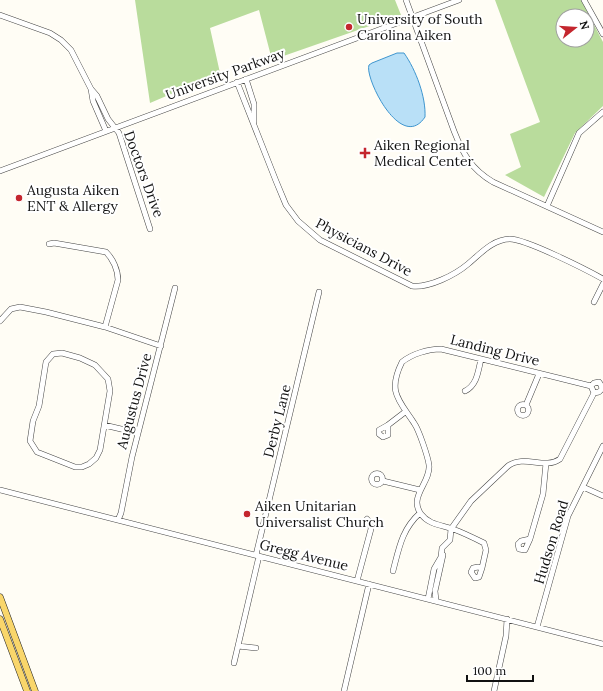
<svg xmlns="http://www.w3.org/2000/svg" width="603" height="691" font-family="Lora,serif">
	<rect width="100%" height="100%" fill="#fffdf5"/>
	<!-- forest -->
	<path fill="#b9dc9c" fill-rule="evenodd" d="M135,0H395L401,15L272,60L259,10L210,28L220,73L150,103Z
		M495,0H581L603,42V106L575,133L544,197L505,175L521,167L510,134L540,122ZM563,16H587V40H563Z"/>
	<!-- water -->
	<path fill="#b9e0f7" stroke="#3f96cf" d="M397,53H404C416,70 426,97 425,117C401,153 364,77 369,65L372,63Z"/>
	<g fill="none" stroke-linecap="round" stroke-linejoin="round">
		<!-- minor casing -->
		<g stroke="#444" stroke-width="6">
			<path id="minor" d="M406,0L454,131C463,154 471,169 493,182L603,232
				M584,0L603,34
				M0,15L50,33L61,40L71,50L91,89L97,96L108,119L119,133L150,229
				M246,79L254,104V122
				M237,82L276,181L286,205L298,221L320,240L412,286C429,288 455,275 468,264C480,254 493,239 510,239C526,239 587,270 603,279
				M91,89L93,101L106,131
				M0,171L459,0
				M547,206L579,133L603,112
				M49,244L54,243L106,252C113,259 118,270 118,280L105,327
				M594,302L603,284
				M0,321L11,309L20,307L46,312L105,327L161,346
				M62,353L80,358L95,365L108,379L110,391L100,450L96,458L89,464L82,467H75L37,452L30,441L33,421L39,406L46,362L53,354Z
				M465,391C477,385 478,372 481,359
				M517.5 410a5.5 5.5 0 1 1 11 0a5.5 5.5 0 1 1-11 0Z
				M526,405L539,374
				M104,425L138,433
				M388,425V435L383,437L379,434V430Z
				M388,425L405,412
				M371.5 479a5.5 5.5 0 1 1 11 0a5.5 5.5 0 1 1-11 0Z
				M383,481L420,490
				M583,487L603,496
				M0,490L603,644
				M118,520L121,513L132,457L175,288
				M530,539L543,494L546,463
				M530,539L525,550L519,549L518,544L521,541Z
				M256,555L319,292
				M478,567L482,568L479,577L475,578L471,572L473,568Z
				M482,568L486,550L484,543C474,538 464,533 453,529C442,525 429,525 421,514C408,497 431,482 429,465C428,457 419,430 414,423C399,400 387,392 402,362C412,354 428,349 441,349L591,386
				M393,571C399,548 402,529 420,513
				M357,581L371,529L370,522L367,519
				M428,599L434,569L441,557L442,548L450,540L451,529L471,501L508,466C524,454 545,470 560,459L594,393L599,392L602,389L601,385L599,382L594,383L591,386L594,393
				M436,601L435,591L443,555
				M537,627L568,516L603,446
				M238,646L256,648
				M234,663L259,556
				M344,691L369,584
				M494,691L506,636L507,619"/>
		</g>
		<!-- major casing -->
		<g stroke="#222" stroke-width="7">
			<path id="major" d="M0,597L35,691
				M0,619L27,691"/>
		</g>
		<!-- minor -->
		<use href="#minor" stroke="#fff" stroke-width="5"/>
		<!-- major -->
		<use href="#major" stroke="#f9d66b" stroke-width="6"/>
	</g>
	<!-- markers -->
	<g fill="#c4262e" stroke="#fff" stroke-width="1.5">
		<circle cx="349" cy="27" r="4"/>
		<path d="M363 147h4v4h4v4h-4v4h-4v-4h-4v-4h4z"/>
		<circle cx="19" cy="198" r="4"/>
		<circle cx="247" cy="514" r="4"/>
	</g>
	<g text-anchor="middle" stroke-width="4" stroke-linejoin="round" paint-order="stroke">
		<!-- poi labels -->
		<g font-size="14" fill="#111" stroke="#fff" text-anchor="start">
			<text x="357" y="24">University of South<tspan x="357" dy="16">Carolina Aiken</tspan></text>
			<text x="374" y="150">Aiken Regional<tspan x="374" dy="16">Medical Center</tspan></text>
			<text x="27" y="195">Augusta Aiken<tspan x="27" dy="16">ENT &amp; Allergy</tspan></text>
			<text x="255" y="511">Aiken Unitarian<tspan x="255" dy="16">Universalist Church</tspan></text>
		</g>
		<!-- street labels -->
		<g font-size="14" fill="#111" stroke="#fff">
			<text transform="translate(225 74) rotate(-20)" y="5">University Parkway</text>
			<text transform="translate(144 174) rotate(70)" y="5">Doctors Drive</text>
			<text transform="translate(364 247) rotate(28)" y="5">Physicians Drive</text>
			<text transform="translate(495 350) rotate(14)" y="5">Landing Drive</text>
			<text transform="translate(134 401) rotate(-75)" y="5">Augustus Drive</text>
			<text transform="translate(277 421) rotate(-76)" y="5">Derby Lane</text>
			<text transform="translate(551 542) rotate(-73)" y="5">Hudson Road</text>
			<text transform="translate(304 555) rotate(14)" y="5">Gregg Avenue</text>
		</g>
	</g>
	<!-- north arrow -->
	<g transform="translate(575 28) rotate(73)"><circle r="19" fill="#ffffff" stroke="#a0a0a0"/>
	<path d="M0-3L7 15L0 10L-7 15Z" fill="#c4262e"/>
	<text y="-6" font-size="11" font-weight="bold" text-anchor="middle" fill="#111111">N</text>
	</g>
	<!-- scale -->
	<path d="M467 675v6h66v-6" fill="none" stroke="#111111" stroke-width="2"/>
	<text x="473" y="675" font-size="12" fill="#111111" stroke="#ffffff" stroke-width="3" paint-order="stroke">100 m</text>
</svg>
